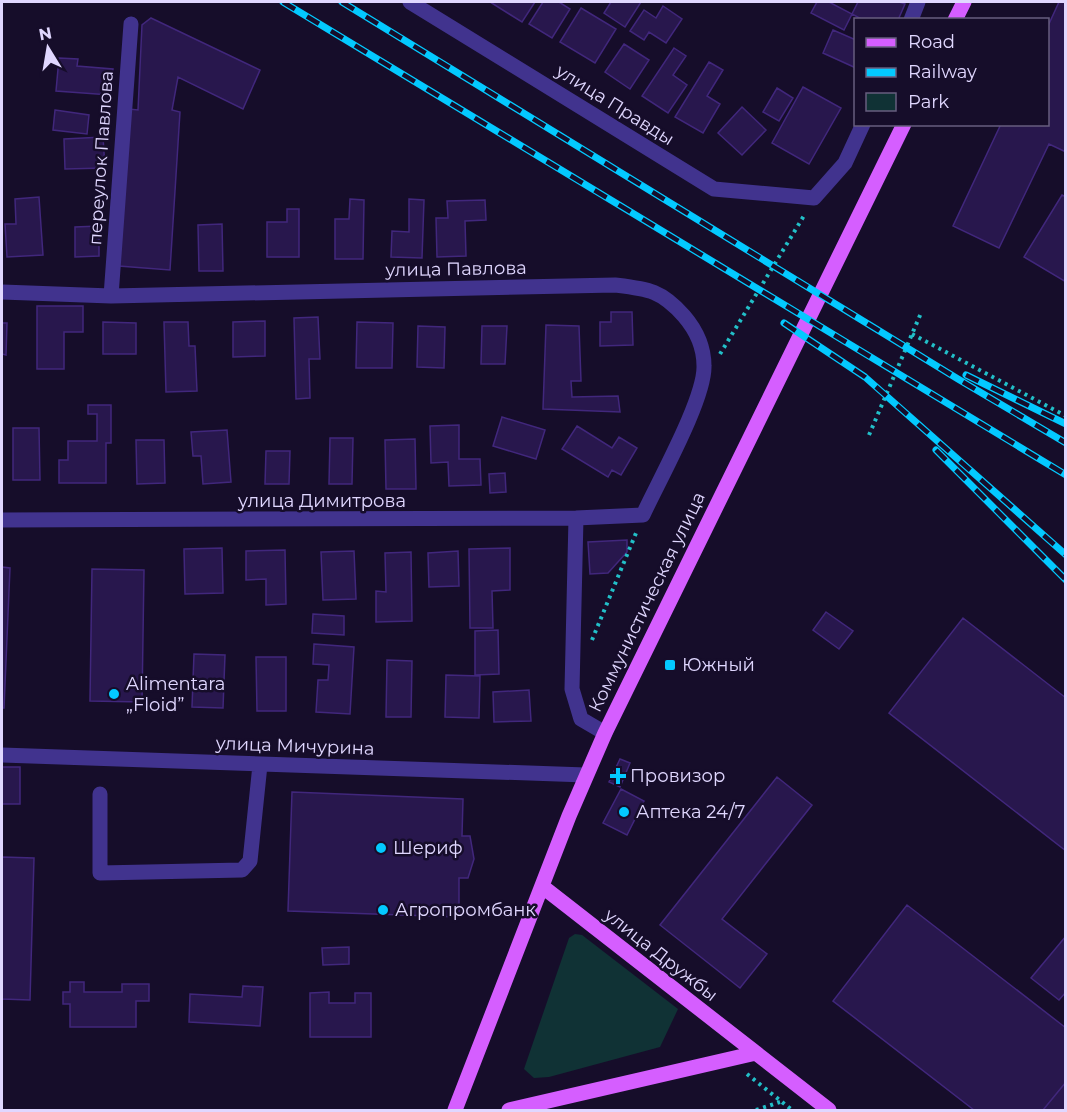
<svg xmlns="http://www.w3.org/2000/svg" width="1067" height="1112" font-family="Montserrat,sans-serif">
	<rect width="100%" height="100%" fill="#160d2a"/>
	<!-- green -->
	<path fill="#103235" d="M575,934L582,935L678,1009L660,1047L549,1077L534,1078L524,1069L569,938Z"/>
	<!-- building -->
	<path fill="#28174d" stroke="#41277c" stroke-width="1.5" d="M490,2H535L522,22Z
		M543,2H559L570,9L552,38L529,24Z
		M611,2H641L625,27L604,13Z
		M817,2H829L852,14L844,30L811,13Z
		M858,2H899L905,4L898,20H863L852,14Z
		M1059,2H1066V152L1049,144L999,248L953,226L1001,124H1048V26Z
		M663,6L682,19L666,43L649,32L644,40L630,31L644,10L656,18Z
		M581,8L616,29L595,63L560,42Z
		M151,18L260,70L243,109L178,77L172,110L180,112L170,270L119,266L129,109L138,110L142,25Z
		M833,30L856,40V68L823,53Z
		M624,44L649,60L630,89L605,72Z
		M674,48L686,56L673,75L687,85L668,113L642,96Z
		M59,58L78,59L77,66L113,69L110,95L56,91Z
		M709,62L723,70L707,96L720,104L703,133L675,117Z
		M803,87L841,108L809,164L772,143Z
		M777,88L793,98L779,121L763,112Z
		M742,107L766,130L742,155L718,133Z
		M55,110L89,115L87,134L53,130Z
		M103,137L105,168L65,169L64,139Z
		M1062,195L1066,197V282L1024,257Z
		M39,197L43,255L7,257L5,224H16L15,199Z
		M350,199L364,200L363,259H335V219H349Z
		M409,199L424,200L422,258L391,257L392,231L409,232Z
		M485,200L486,220L465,221L466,256L437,257L436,218H448L447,201Z
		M287,209H299V257H267V222H287Z
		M222,224L223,271H199L198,225Z
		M99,226V256L75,257V227Z
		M37,306H83V332H64V369H37Z
		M611,312H632L633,345L600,346V322H611Z
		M318,317L320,359H309L310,398L296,399L294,318Z
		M265,321V356L233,357V322Z
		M103,322L136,323V354H103Z
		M164,322H188L189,346H195L197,391L166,392Z
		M357,322L393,323L392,368H356Z
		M2,323H7L6,355L2,354Z
		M546,325L579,326L581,381H571L572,397L618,396L620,412L543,409Z
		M418,326L445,327L444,368L417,367Z
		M482,326H507L505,364H481Z
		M88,405H111V443H106V483H59V460H68V441H97V414H88Z
		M502,417L545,430L536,459L493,446Z
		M459,425V459H480L481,485L449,486L448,462L431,463L430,426Z
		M577,426L612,448L619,437L637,448L621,475L612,470L608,477L562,449Z
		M13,428H39L40,480H13Z
		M227,430L231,482L203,484L201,456H193L191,432Z
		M330,438H353L352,484H329Z
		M415,439L416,489H386L385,440Z
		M136,440H164L165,483L137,484Z
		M266,451H290L289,484H265Z
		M505,473L506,492L490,493L489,474Z
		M627,540V552L608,573L590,574L588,542Z
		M222,548L223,593L185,594L184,549Z
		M510,548V590L492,591L493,628H470L469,549Z
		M285,550L286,604L266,605V579L246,580V551Z
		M354,551L356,599L323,600L321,552Z
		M458,551L459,586L429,587L428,553Z
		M411,552L412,621L376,622V591L386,592L385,553Z
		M2,567L10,568L4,708H2Z
		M92,569L144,570L142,702L90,701Z
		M826,612L853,631L839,649L813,630Z
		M313,614L344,616V635L312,633Z
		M963,618L1066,698V851L889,713Z
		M498,630L499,674L475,675V631Z
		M314,644L354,647L350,714L316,712L318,680H328L329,665L313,664Z
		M194,654L225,655L223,708L192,707Z
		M256,657H286V711H257Z
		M387,660L412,661L411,717H386Z
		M446,675L480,676L479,718L445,717Z
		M529,690L531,721L494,722L493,692Z
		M620,759L630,763L620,787L609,782Z
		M2,767H20V804H2Z
		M777,777L812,805L722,919L767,954L740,988L660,925Z
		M621,789L644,801L627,835L603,823Z
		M292,792L463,799L462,836H470L474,859L468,878H459V917L288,911Z
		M2,857L34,858L30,1000L2,999Z
		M907,905L1066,1028V1082L1043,1110H974L833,1001Z
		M1066,936V992L1059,1000L1031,978Z
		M349,947V964L323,965L322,948Z
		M70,982H84V992H122V984H149V1001H136V1027H70V1004H63V992H70Z
		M243,986L263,987L260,1026L189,1022L190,994L242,997Z
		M329,992V1003H355V993H371V1037H310V993Z
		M1066,1082V1110H1043Z"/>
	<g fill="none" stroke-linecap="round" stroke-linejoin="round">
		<!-- path -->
		<path stroke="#22bfc8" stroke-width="4" stroke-dasharray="3 4.5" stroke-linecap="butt" d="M912,334L1066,416
			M720,354L805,214
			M869,435L921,313
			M592,640L636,533
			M747,1074L792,1110
			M756,1110L780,1102"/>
		<!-- minor -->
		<path stroke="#41338e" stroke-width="15" d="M410,2L714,189L814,198L845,163L863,124
			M911,20L918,2
			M2,292L111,296L615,285C648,289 661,290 684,316C696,330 704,347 704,366C705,399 658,482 643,515L576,518L2,520
			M111,296L131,24
			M576,518L572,689L581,719L605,733
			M2,755L586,775
			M100,794V873L242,870L250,861L260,765"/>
		<!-- major -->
		<path stroke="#d55eff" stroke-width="15" d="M955,20L964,2
			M543,887L756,1053
			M455,1110L569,816L605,733L904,124
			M509,1110L756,1053L829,1110"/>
		<!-- rail casing -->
		<g stroke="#03c9ff" stroke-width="7">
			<path id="rail" d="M283,2L1066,475
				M342,2L958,379L1066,443
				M784,323L865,377L1066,555
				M966,375L1066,424
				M936,450L1066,580"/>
		</g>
		<!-- rail -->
		<use href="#rail" stroke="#160d2a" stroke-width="4.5" stroke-dasharray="14" stroke-linecap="butt"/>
	</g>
	<!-- markers -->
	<g fill="#03c9ff" stroke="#160d2a" stroke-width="2">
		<rect x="664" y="659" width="12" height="12" rx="3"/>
		<circle cx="114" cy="694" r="6"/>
		<path d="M615 767h6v6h6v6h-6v6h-6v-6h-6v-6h6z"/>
		<circle cx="624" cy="812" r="6"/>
		<circle cx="381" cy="848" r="6"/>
		<circle cx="383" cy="910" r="6"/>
	</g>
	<g text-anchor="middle" stroke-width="5" stroke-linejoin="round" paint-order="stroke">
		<!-- street labels -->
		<g font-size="18" fill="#e0d7ff" stroke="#160d2a">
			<text transform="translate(615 105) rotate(32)" y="6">улица Правды</text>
			<text transform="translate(101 158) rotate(-86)" y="6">переулок Павлова</text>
			<text transform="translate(456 269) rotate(-1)" y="6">улица Павлова</text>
			<text x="322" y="507">улица Димитрова</text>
			<text transform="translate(647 602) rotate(-64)" y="6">Коммунистическая улица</text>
			<text transform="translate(295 746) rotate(2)" y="6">улица Мичурина</text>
			<text transform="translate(661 955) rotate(38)" y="6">улица Дружбы</text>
		</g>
		<!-- poi labels -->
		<g font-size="18" fill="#e0d7ff" stroke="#160d2a" text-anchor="start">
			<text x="682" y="671">Южный</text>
			<text x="126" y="690">Alimentara<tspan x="126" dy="21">„Floid”</tspan></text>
			<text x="630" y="782">Провизор</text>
			<text x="636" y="818">Аптека 24/7</text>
			<text x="393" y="854">Шериф</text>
			<text x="395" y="916">Агропромбанк</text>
		</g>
	</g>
	<!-- border -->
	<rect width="1067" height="1112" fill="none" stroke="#e0d7ff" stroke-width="6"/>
	<!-- legend -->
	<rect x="854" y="18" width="195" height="108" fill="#160d2a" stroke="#675e7f" stroke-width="1.5"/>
	<rect x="866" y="38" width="30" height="9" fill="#d55eff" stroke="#675e7f" stroke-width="1.5"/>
	<text x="908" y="48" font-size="18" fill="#e0d7ff">Road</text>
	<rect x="866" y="68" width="30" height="9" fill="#03c9ff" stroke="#675e7f" stroke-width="1.5"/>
	<text x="908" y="78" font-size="18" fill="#e0d7ff">Railway</text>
	<rect x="866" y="93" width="30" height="18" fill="#103235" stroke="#675e7f" stroke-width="1.5"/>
	<text x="908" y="108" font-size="18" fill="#e0d7ff">Park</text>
	<!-- north arrow -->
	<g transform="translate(48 48) rotate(349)" stroke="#160d2a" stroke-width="4.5" paint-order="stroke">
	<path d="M0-4.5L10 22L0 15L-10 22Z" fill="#e0d7ff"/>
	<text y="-9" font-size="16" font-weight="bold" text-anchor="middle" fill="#e0d7ff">N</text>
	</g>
</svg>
